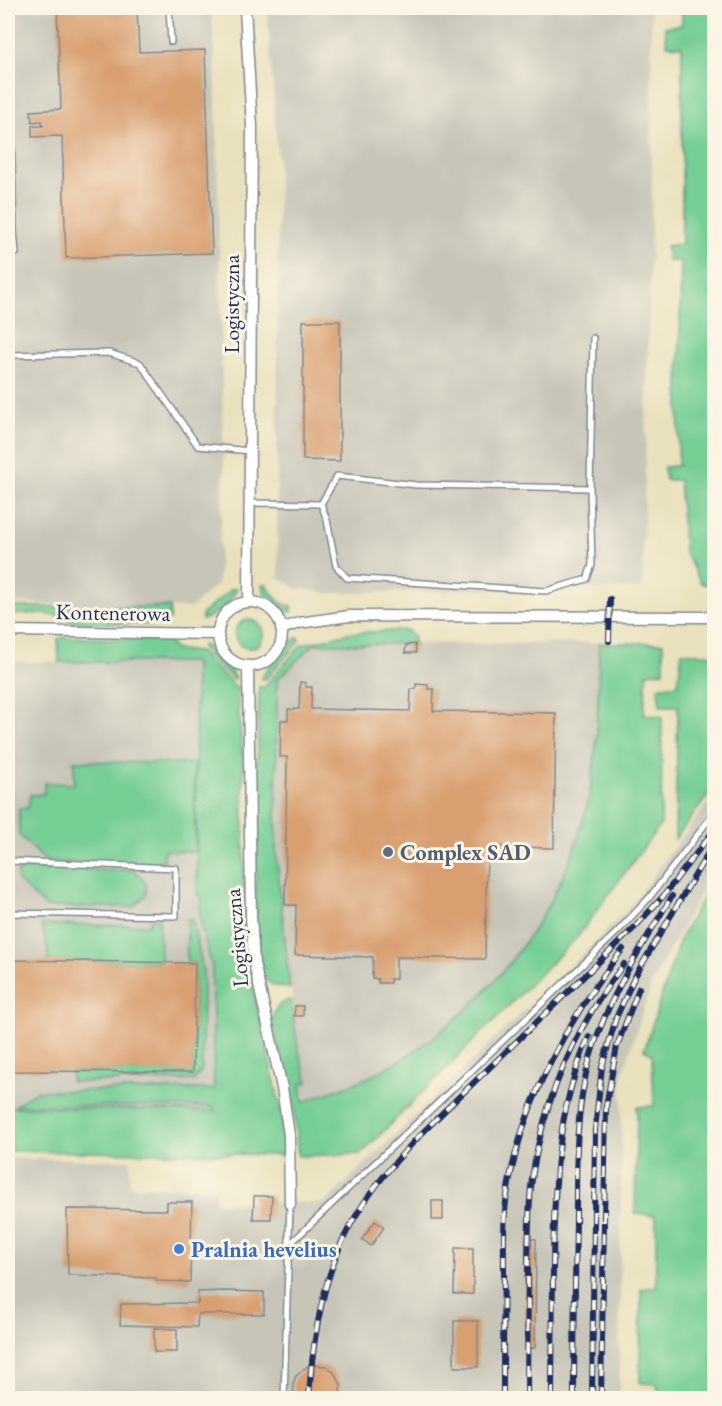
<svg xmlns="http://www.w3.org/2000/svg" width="722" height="1406" font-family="'EB Garamond',serif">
	<rect width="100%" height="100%" fill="#fcf5e5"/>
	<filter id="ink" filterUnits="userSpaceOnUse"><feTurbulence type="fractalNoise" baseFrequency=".0167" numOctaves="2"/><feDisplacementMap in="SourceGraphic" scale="12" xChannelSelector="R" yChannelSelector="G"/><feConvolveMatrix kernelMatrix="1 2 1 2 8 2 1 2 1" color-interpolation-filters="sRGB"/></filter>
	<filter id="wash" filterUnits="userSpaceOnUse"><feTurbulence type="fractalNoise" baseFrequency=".008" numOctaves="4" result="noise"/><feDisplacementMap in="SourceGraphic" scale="24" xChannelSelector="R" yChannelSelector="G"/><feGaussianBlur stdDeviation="1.35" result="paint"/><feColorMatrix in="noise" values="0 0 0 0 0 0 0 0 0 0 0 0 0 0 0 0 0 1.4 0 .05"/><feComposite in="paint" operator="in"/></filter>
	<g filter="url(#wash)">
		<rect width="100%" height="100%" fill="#e9e1bc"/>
		<!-- industrial -->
		<path fill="#c6c5b8" d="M8,8H211L215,50L224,469L218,583L191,608L8,603Z
			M267,8H651L652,185L642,588L327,593L297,588L279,578L277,530L278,161Z
			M599,643L598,729L589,798L580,831L560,882L527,940L493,983L449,1027L400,1059L366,1078L303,1102L301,1084L308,1081L298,1049L276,852L277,680L314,644Z
			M8,662H195L197,894L224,897L214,1003V1111L8,1108Z
			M714,795V868L652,982L622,1076L619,1398H8V1158L130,1160L129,1186L215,1189L216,1203H251L252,1194L273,1195V1203H325L625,913Z"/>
		<!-- green -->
		<path fill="#75ce94" stroke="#487e79" stroke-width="1.5" d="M682,8H714V587L701,583L684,551L679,480H665L664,467L678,466L681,261H668L666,246L682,244V46L667,45L665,27L682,25Z
			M266,584C273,594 278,606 292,606V612C276,610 266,600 262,585Z
			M237,588C232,602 216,615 202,620V614L232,589Z
			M8,607H170V619L152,625L70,622C53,610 28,614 8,615Z
			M235 634a14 14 0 1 1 28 0a14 14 0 1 1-28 0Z
			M407,630L413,636L415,644H314L277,680L276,852L290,988C279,988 268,986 263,975C253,957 256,911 256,889C256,822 257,755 259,687H264L301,645L349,633Z
			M63,637L163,640L172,645L173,649L199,652L237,688L243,760L245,952L281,1110L284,1155L8,1151V1107L214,1111V1107L16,1105L36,1091L214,1089L212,967L200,921L201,896L197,895L195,662H59L58,639Z
			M298,637L300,640L266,679H261C264,670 290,641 298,637Z
			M599,643H663L664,671L647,673L644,714L662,717L661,824L578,936L361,1154L298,1156L294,1108L272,1023C274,1009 277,1003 291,1000L298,1049L308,1082L301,1084L303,1102C324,1094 347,1087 367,1078C477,1024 563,919 589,797C599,746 598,694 599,643Z
			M202,645C215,651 230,666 235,679H233L202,650Z
			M682,652L714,655V788L675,839L678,706H660L658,687L678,684Z
			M74,761L194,764L195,852L164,850V862H47L19,835V808H28L30,795L44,794V783L74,784Z
			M24,869L134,870L146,884V895L133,907H46L18,881L17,873Z
			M714,877V1398H658L659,1391L656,1384L640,1383L641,1289L656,1287V1216L635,1213L637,1107L654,1106L652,1054L644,1050L680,939Z
			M159,918L160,962L48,961V949L41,925H149L150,920Z
			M187,919H192L203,970L202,1070L194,1080L71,1082L72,1071L193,1072L195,963H187Z"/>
		<g id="blocks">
			<!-- building -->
			<path fill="#d89f71" d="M57,8H137L139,52L205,50L212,253L66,258L62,136L32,137V126H43L42,121L32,122L31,111L61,109Z
				M303,321H340V461L303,460Z
				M415,644L416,653H405L406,645Z
				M300,682L306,683V687H312L311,709L410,711L411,689H416V684L428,685V689H434L433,711L556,713L554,848L487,846L485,959L396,957V979H390V983H378V979L372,978L373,957L295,955L296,905H285L287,757H280L281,720H288V709H299Z
				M8,960L195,963L193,1072L8,1071Z
				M295,1006H303V1016H294Z
				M254,1196H272L271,1219H253Z
				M432,1201H443V1220H432Z
				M167,1202H192L190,1282L156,1281V1278L68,1275L67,1209L167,1210Z
				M375,1221L384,1227L371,1246L362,1239Z
				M526,1239H536L535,1348H525Z
				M455,1248H473V1294H454Z
				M225,1291L264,1292V1314H198L197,1327L120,1325L121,1304L198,1303V1292Z
				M454,1321H478V1367H454Z
				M154,1328L177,1329V1352H154Z
				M309,1365L326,1366L333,1371L341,1384L339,1398H294L293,1383L296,1376Z"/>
		</g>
	</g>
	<g filter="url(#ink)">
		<use href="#blocks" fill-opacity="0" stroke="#82888d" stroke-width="1.5"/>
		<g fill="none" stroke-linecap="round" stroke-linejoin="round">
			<!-- service casing -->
			<g stroke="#82888d" stroke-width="8">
				<path id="service" d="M169,8L171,42
					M8,31L14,231L16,253
					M8,355L109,353L140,363L198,446L250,451
					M250,503L321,504L327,520L336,566L347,578L546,591L587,579L592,565L590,488L593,338
					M321,504L337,476L417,485L590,488
					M8,861L176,868V916L8,913
					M289,1245L618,931L649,898L714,813
					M284,1398L290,1204"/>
			</g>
			<!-- minor casing -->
			<g stroke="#82888d" stroke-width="13">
				<path id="minor" d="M245,8L252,126L249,602
					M218 634a32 32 0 1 1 64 0a32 32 0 1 1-64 0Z
					M281,629L299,623L349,616L714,617
					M8,631L217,634
					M248,666L251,916L254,963L282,1088L289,1135L290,1204"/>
			</g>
			<!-- service -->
			<use href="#service" stroke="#fff" stroke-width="5"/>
			<!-- minor -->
			<use href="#minor" stroke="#fff" stroke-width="10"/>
			<!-- rail casing -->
			<g stroke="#1b2f5e" stroke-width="6">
				<path id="rail" d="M609,641L610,599
					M661,899L714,830
					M309,1398C312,1346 320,1292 341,1244C372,1175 436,1119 489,1068C538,1021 587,973 636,926L665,894
					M503,1398C503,1357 503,1316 504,1275C504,1251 503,1226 506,1202C519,1107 565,1023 623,949
					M527,1398C527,1354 528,1310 528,1266C529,1233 528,1199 534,1166C547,1090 578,1024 624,964
					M552,1398C552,1354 553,1310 553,1266C554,1188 556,1110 589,1037
					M574,1398C574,1339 575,1280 576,1221C576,1166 575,1111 590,1058C607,999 641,947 672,896
					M592,1398L595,1129L602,1067L616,1018L634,978L714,843
					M601,1398L606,1106L617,1046L639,988"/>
			</g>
			<!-- rail -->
			<use href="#rail" stroke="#fcf5e5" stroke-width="4" stroke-dasharray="11" stroke-linecap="butt"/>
		</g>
	</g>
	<!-- markers -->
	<circle fill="#5c6f8a" stroke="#fcf5e5" stroke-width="2" cx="388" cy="852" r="6"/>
	<circle fill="#3f7fe0" stroke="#fcf5e5" stroke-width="2" cx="179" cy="1249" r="6"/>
	<g text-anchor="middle" stroke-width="6" stroke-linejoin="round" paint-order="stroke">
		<!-- street labels -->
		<g font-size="22" fill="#1b2f5e" stroke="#fcf5e5">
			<text transform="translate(231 304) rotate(-90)" y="8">Logistyczna</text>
			<text transform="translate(113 612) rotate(1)" y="8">Kontenerowa</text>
			<text transform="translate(236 938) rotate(-95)" y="8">Logistyczna</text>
		</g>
		<!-- service labels -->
		<g font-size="22" font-weight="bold" fill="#4e5e75" stroke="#fcf5e5" text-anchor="start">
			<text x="400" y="860">Complex SAD</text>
		</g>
		<!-- shop labels -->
		<g font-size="22" font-weight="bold" fill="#366cbe" stroke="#fcf5e5" text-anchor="start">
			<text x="191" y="1257">Pralnia hevelius</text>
		</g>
	</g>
	<!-- margin -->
	<rect width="722" height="1406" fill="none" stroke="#fcf5e5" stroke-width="30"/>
</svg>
